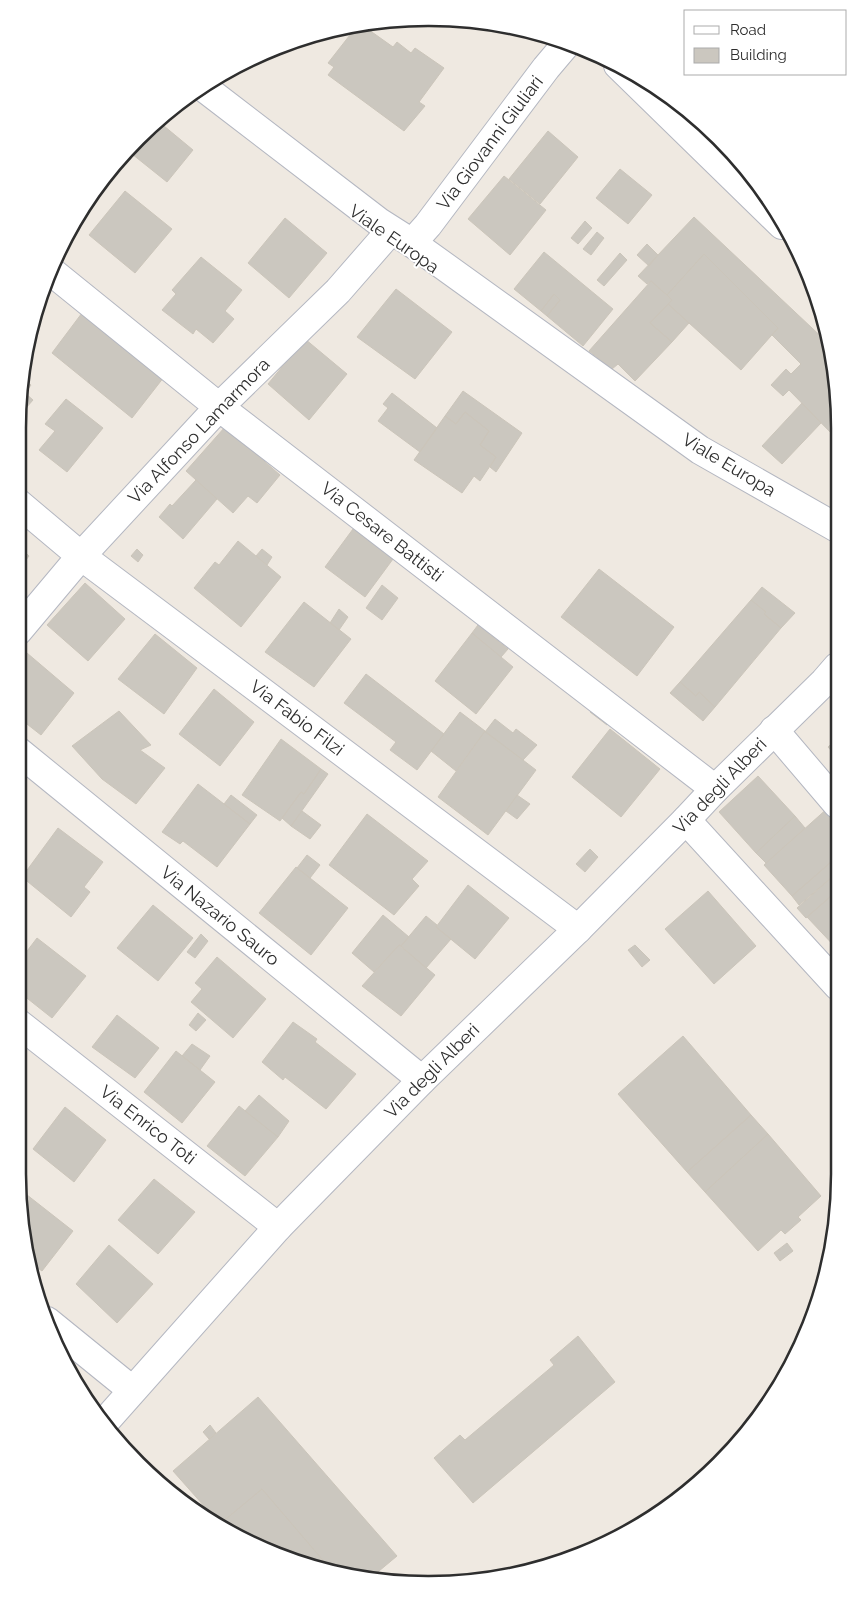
<svg xmlns="http://www.w3.org/2000/svg" width="857" height="1602" font-family="Raleway,sans-serif">
	<rect width="100%" height="100%" fill="#efe9e1"/>
	<!-- building -->
	<path fill="#cbc7bf" stroke="#cbc5ba" d="M362,25L393,47L397,42L411,53L415,48L444,68L419,102L425,106L404,131L328,75L334,67L328,63L357,26Z
		M158,121L193,150L167,182L127,150Z
		M548,131L578,157L540,204L509,179Z
		M114,165L119,170L94,200L91,198Z
		M620,169L652,195L628,224L596,198Z
		M504,176L546,210L510,255L468,219Z
		M125,191L172,229L135,273L89,235Z
		M694,217L829,344L836,375V438L789,390L783,396L771,385L786,369L791,374L801,364L772,335L778,328L704,254L667,295L651,281L647,284L638,276Z
		M285,218L327,253L289,298L248,263Z
		M585,221L592,228L578,244L571,238Z
		M597,232L604,238L591,255L583,249Z
		M647,244L658,255L649,266L637,255Z
		M544,252L613,309L583,346L547,316L560,300L554,294L541,311L514,289Z
		M620,253L627,260L604,286L597,280Z
		M704,254L778,328L741,370L668,304L672,300L667,295Z
		M201,257L242,290L225,311L234,319L213,343L196,329L193,334L162,310L176,294L172,290Z
		M651,281L672,300L650,323L672,342L635,381L618,364L612,369L589,351Z
		M396,289L452,332L415,379L357,337Z
		M554,294L560,300L547,316L541,311Z
		M668,304L689,323L672,342L650,323Z
		M82,313L164,377L132,418L52,353Z
		M305,339L347,374L309,420L268,384Z
		M22,378L31,385L25,393L33,400L18,417V402Z
		M463,391L522,433L496,472L490,467L496,457L480,445L489,431L465,412L456,424L445,416Z
		M392,393L437,428L420,452L378,421L388,408L383,404Z
		M66,399L103,428L67,472L39,450L55,431L45,424Z
		M802,403L821,423L782,464L762,446Z
		M465,412L489,431L480,445L496,457L480,481L474,476L462,493L414,460L445,416L456,424Z
		M225,427L280,475L257,503L248,496L233,513L186,471Z
		M196,480L217,499L183,539L159,517L170,504L172,506Z
		M353,529L393,559L365,597L325,567Z
		M238,541L281,577L241,627L194,588L215,562L219,565Z
		M18,545L29,556L18,570Z
		M137,549L143,555L138,562L131,556Z
		M262,549L272,557L267,565L256,556Z
		M599,569L674,627L637,676L561,617Z
		M85,583L125,619L88,661L47,625Z
		M382,585L398,598L382,620L366,608Z
		M762,587L795,613L781,628L764,614L766,612L751,600Z
		M751,600L766,612L764,614L781,628L715,707L699,692L696,696L680,682Z
		M304,602L351,639L314,687L265,652Z
		M339,609L348,617L339,630L330,623Z
		M478,625L508,649L501,657L472,633Z
		M472,633L513,667L476,714L435,681Z
		M155,634L197,668L164,714L118,679Z
		M27,653L74,693L41,735L18,717V663Z
		M366,674L444,734L417,770L390,750L396,742L344,703Z
		M680,682L696,696L699,692L715,707L703,721L670,693Z
		M214,689L254,722L220,766L179,734Z
		M597,704L614,717L607,725L590,712Z
		M119,711L151,745L140,750L165,768L136,804L102,779L72,746Z
		M460,712L485,731L456,771L431,751Z
		M495,719L513,733L516,729L537,745L523,760L485,732Z
		M610,729L660,769L621,817L572,777Z
		M485,731L536,770L488,835L438,797Z
		M281,739L321,769L304,794L301,792L280,821L242,795Z
		M837,739V757L828,747Z
		M321,769L328,774L291,826L282,818L301,792L304,794Z
		M758,776L795,816L756,853L719,812Z
		M198,784L250,824L217,867L183,841L180,844L162,832Z
		M18,792L25,799L18,808Z
		M231,795L257,815L250,824L224,804Z
		M517,795L530,804L517,819L506,811Z
		M829,807L837,816L838,856L792,896L764,865Z
		M302,811L321,825L310,839L291,826Z
		M367,814L428,861L412,879L419,886L394,915L329,865Z
		M795,816L805,828L766,863L756,853Z
		M58,828L103,862L84,887L90,892L71,917L22,877Z
		M590,849L598,857L585,872L576,864Z
		M307,855L320,865L310,878L297,868Z
		M838,856V872L799,905L792,896Z
		M296,867L348,908L311,955L259,913Z
		M838,872V890L806,918L797,908Z
		M468,885L509,918L475,959L436,927Z
		M838,890V950L807,917Z
		M708,891L756,946L714,984L665,929Z
		M153,905L193,938L158,981L117,948Z
		M383,915L409,937L401,946L399,945L374,972L352,953Z
		M426,916L437,925L436,927L451,939L426,968L401,946Z
		M201,934L208,941L195,958L187,952Z
		M37,938L86,976L52,1018L18,991V963Z
		M399,945L435,975L401,1016L362,986Z
		M635,945L650,960L642,967L628,950Z
		M217,957L266,999L233,1038L191,1002L202,989L195,983Z
		M198,1013L206,1020L196,1031L189,1025Z
		M117,1015L159,1048L135,1078L92,1047Z
		M293,1022L317,1039L315,1042L356,1074L326,1109L285,1077L283,1080L262,1062Z
		M683,1036L751,1115L687,1172L618,1094Z
		M192,1044L210,1056L200,1070L182,1056Z
		M176,1051L215,1082L182,1123L144,1092Z
		M259,1095L289,1121L278,1137L245,1111Z
		M239,1106L278,1137L245,1176L207,1146Z
		M65,1107L106,1140L74,1182L33,1149Z
		M751,1115L768,1134L705,1192L687,1172Z
		M768,1134L821,1196L798,1217L801,1220L785,1234L781,1230L758,1251L705,1192Z
		M154,1179L195,1212L158,1254L118,1220Z
		M22,1191L73,1231L42,1271L32,1264Z
		M787,1243L793,1251L780,1261L774,1253Z
		M109,1245L153,1284L117,1323L76,1284Z
		M578,1336L615,1382L473,1503L434,1458L460,1435L465,1440L554,1365L550,1360Z
		M258,1397L397,1556L373,1576L333,1572L262,1489L220,1524L173,1471Z
		M210,1425L216,1433L209,1439L203,1432Z
		M262,1489L333,1572L322,1571L220,1524Z"/>
	<g fill="none" stroke-linecap="round" stroke-linejoin="round">
		<!-- minor casing -->
		<g stroke="#b4b7c1" stroke-width="30">
			<path id="minor" d="M52,272L219,407L715,789
				M18,503L81,556L578,929
				M18,631L81,556L219,407L338,291L386,236
				M774,730L837,804
				M18,751L422,1080
				M686,820L838,986
				M18,1023L278,1227
				M47,1321L132,1390"/>
		</g>
		<!-- tertiary casing -->
		<g stroke="#b4b7c1" stroke-width="30">
			<path id="tertiary" d="M618,65L782,225
				M412,243L428,225L546,68L568,42
				M103,1424L278,1227L422,1080L578,929L686,820L715,789L824,682L837,667"/>
		</g>
		<!-- secondary casing -->
		<g stroke="#b4b7c1" stroke-width="30">
			<path id="secondary" d="M203,87L379,222L412,243L700,450L837,528"/>
		</g>
		<!-- minor -->
		<use href="#minor" stroke="#fff" stroke-width="28"/>
		<!-- tertiary -->
		<use href="#tertiary" stroke="#fff" stroke-width="28"/>
		<!-- secondary -->
		<use href="#secondary" stroke="#fff" stroke-width="28"/>
	</g>
	<g text-anchor="middle" stroke-width="4" stroke-linejoin="round" paint-order="stroke">
		<!-- street labels -->
		<g font-size="18" fill="#2e2e2e" stroke="#fff">
			<text transform="translate(490 143) rotate(-53)" y="6">Via Giovanni Giuliari</text>
			<text transform="translate(394 239) rotate(35)" y="6">Viale Europa</text>
			<text transform="translate(199 431) rotate(-46)" y="6">Via Alfonso Lamarmora</text>
			<text transform="translate(729 465) rotate(31)" y="6">Viale Europa</text>
			<text transform="translate(382 532) rotate(38)" y="6">Via Cesare Battisti</text>
			<text transform="translate(297 718) rotate(37)" y="6">Via Fabio Filzi</text>
			<text transform="translate(720 786) rotate(-46)" y="6">Via degli Alberi</text>
			<text transform="translate(220 916) rotate(39)" y="6">Via Nazario Sauro</text>
			<text transform="translate(432 1071) rotate(-45)" y="6">Via degli Alberi</text>
			<text transform="translate(148 1125) rotate(38)" y="6">Via Enrico Toti</text>
		</g>
	</g>
	<!-- crop -->
	<path d="M0 0H857V1602H0ZM428 26H429A402 402 0 0 1 831 428V1174A402 402 0 0 1 429 1576H428A402 402 0 0 1 26 1174V428A402 402 0 0 1 428 26Z" fill="#fff" fill-rule="evenodd"/>
	<path fill="none" stroke="#2e2e2e" stroke-width="2.5" d="M428 26H429A402 402 0 0 1 831 428V1174A402 402 0 0 1 429 1576H428A402 402 0 0 1 26 1174V428A402 402 0 0 1 428 26Z"/>
	<!-- legend -->
	<rect x="684" y="10" width="162" height="65" fill="#ffffff" stroke="#ababab"/>
	<rect x="694" y="26" width="25" height="8" fill="#ffffff" stroke="#ababab"/>
	<text x="730" y="35" font-size="15" fill="#2e2e2e">Road</text>
	<rect x="694" y="48" width="25" height="15" fill="#cbc7bf" stroke="#ababab"/>
	<text x="730" y="60" font-size="15" fill="#2e2e2e">Building</text>
</svg>
